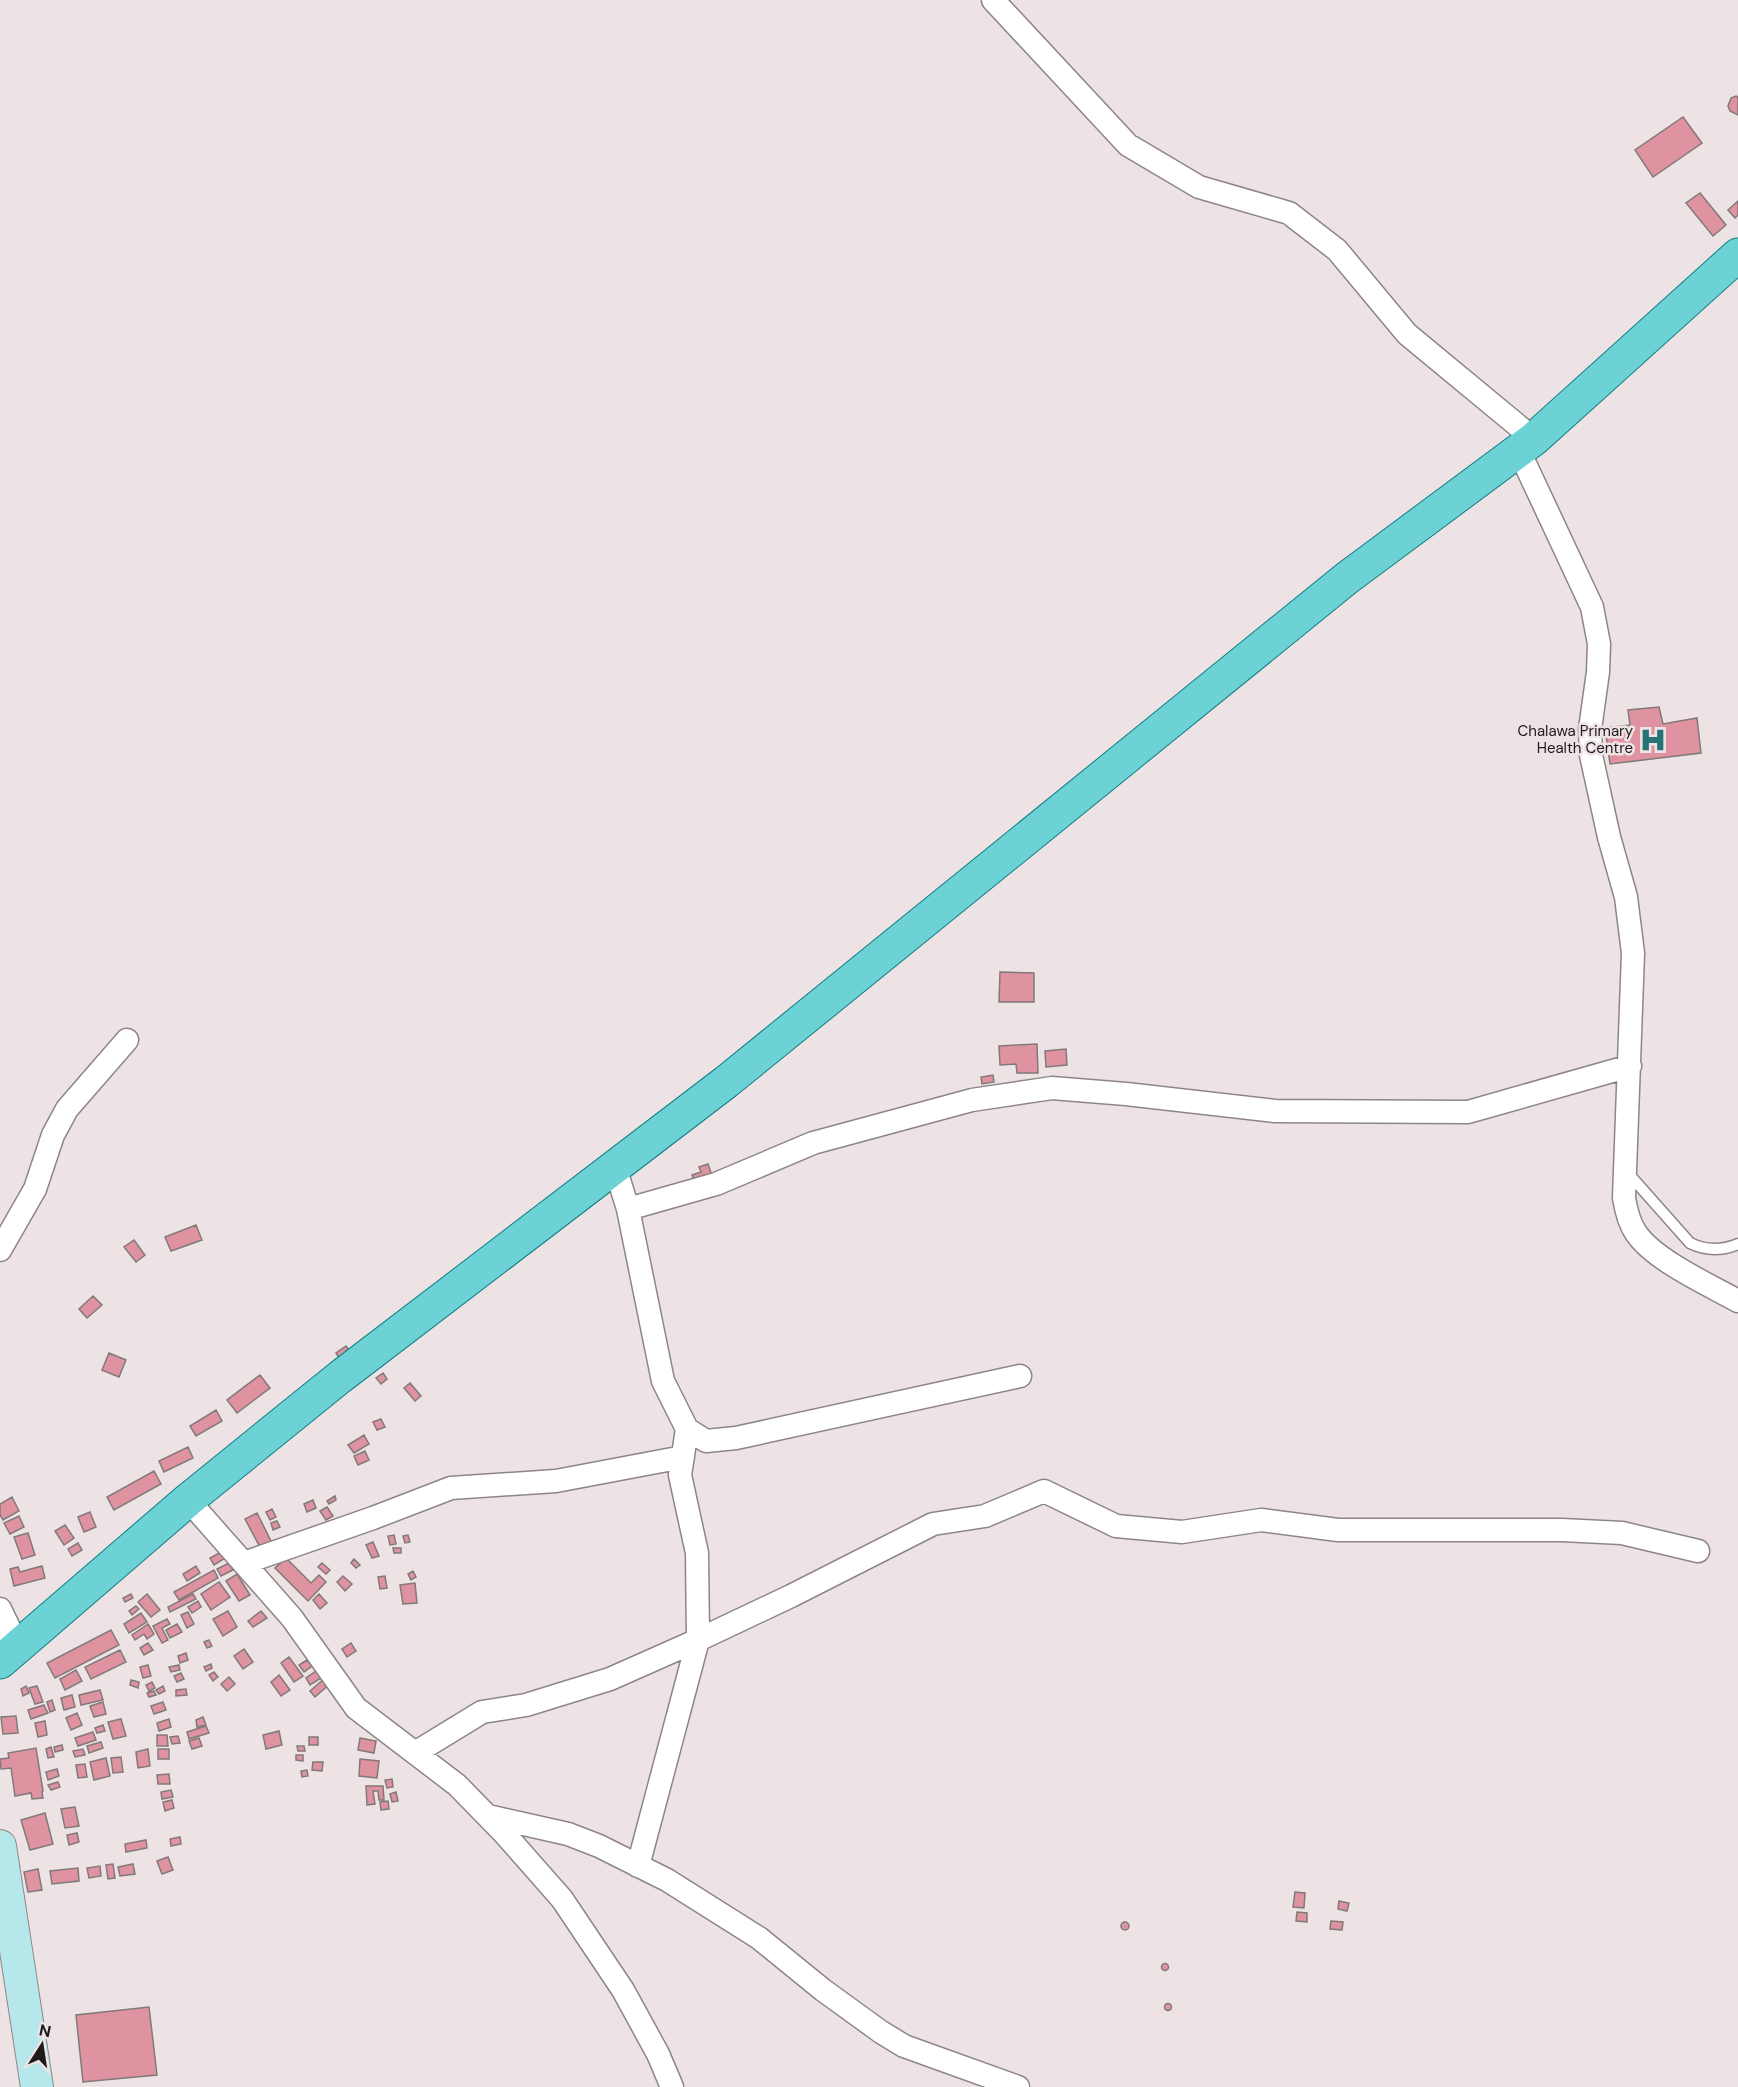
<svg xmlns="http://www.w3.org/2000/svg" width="1738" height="2087" font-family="'DM Sans',sans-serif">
	<rect width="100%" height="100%" fill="#ede3e4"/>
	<!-- building -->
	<path fill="#df929f" stroke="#81797a" stroke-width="1.5" d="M1736,96L1738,97V115L1730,111L1728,106L1731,98Z
		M1683,117L1702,143L1653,177L1635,150Z
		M1700,193L1726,225L1713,236L1686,203Z
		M1738,201V215L1735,218L1728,210Z
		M1659,707L1663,724L1697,718L1701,753L1610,764L1605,728L1630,725L1628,710Z
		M1000,972L1034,973V1002H999Z
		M1037,1044L1038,1073H1017L1016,1064L1000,1065L999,1046Z
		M1066,1049L1067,1065L1046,1067L1045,1051Z
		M993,1075L994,1082L982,1084L981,1077Z
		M708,1164L713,1179L695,1184L692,1175L701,1172L699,1167Z
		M196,1225L202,1240L171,1251L165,1237Z
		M134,1240L145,1255L136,1262L124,1247Z
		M93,1296L102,1305L87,1318L79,1309Z
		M346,1346L352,1354L341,1361L336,1353Z
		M109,1353L126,1360L119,1377L102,1370Z
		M383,1373L387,1379L381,1384L376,1378Z
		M260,1375L270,1388L237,1413L227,1400Z
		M410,1383L421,1396L415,1401L404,1388Z
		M216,1410L222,1421L196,1436L190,1426Z
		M381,1419L385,1427L377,1430L373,1422Z
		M364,1435L369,1444L354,1453L348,1445Z
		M188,1447L193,1458L164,1472L159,1461Z
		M365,1451L369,1460L358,1465L354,1456Z
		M154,1471L161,1484L114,1510L107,1497Z
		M335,1496L336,1500L329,1504L327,1501Z
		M12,1497L19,1511L3,1520L0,1515V1504Z
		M313,1500L316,1508L307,1512L304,1504Z
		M327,1507L333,1516L326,1520L320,1511Z
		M272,1509L276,1517L270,1520L266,1512Z
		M90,1512L96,1527L84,1532L78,1517Z
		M257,1513L273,1545L262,1551L245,1519Z
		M19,1516L24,1527L10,1534L4,1523Z
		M277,1521L280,1527L273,1530L271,1523Z
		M65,1525L74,1538L64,1545L55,1531Z
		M28,1533L35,1555L22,1559L14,1537Z
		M394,1535L396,1544L390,1545L388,1536Z
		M408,1535L410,1542L405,1543L403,1536Z
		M373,1542L379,1556L372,1558L366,1545Z
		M78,1543L82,1550L72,1556L68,1549Z
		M393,1548H401V1553H394Z
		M223,1551L227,1557L214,1565L210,1558Z
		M286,1558L311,1583L319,1575L326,1582L308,1601L275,1568Z
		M354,1559L360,1565L356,1568L351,1563Z
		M229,1563L233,1570L221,1576L217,1569Z
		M322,1563L330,1570L326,1574L318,1567Z
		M42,1566L45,1578L14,1586L10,1569L18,1567L20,1572Z
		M196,1566L200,1573L187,1581L183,1574Z
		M214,1570L218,1578L179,1600L174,1592Z
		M413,1571L416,1577L411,1580L408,1574Z
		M237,1574L250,1595L239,1601L226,1581Z
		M343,1576L352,1584L345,1591L337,1582Z
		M385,1576L387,1588L380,1589L378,1577Z
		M219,1582L230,1597L211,1610L201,1594Z
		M415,1583L417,1603L403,1604L400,1585Z
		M131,1594L133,1598L125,1602L123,1598Z
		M147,1594L160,1610L151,1617L138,1602Z
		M193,1594L196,1599L170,1612L168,1607Z
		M319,1594L327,1603L320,1609L313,1600Z
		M198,1601L201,1607L192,1613L188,1607Z
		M136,1606L139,1609L132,1615L129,1611Z
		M228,1611L237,1627L223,1636L213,1619Z
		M261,1611L267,1618L253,1627L248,1621Z
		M188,1612L194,1624L187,1628L181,1615Z
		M141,1613L147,1622L129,1633L124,1624Z
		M167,1619L170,1624L162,1628L168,1640L162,1643L153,1626Z
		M148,1624L154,1634L147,1639L144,1634L135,1640L132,1635Z
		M177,1624L182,1632L170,1638L166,1630Z
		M111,1630L119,1645L55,1678L47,1663Z
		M209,1640L212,1646L207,1648L204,1642Z
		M148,1643L153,1650L144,1655L140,1648Z
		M351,1643L356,1651L347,1657L342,1649Z
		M244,1649L253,1662L243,1669L234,1656Z
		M120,1650L126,1662L91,1679L85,1667Z
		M186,1653L188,1660L180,1663L178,1656Z
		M289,1657L303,1676L294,1682L281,1663Z
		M307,1660L312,1666L304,1672L299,1665Z
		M211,1664L212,1668L206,1671L204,1667Z
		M148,1665L151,1676L143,1678L140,1667Z
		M179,1665L180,1670L171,1672L169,1667Z
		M76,1670L82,1681L65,1690L60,1679Z
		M316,1671L321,1678L310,1685L306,1678Z
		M214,1672L218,1677L213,1681L209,1675Z
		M181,1673L184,1679L177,1682L174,1676Z
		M279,1675L290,1690L281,1696L271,1682Z
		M229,1677L235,1684L227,1691L221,1684Z
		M325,1678L331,1683L315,1697L310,1691Z
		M131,1680L139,1682L138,1688L130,1685Z
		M152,1682L155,1688L149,1691L146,1685Z
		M26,1686L29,1693L23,1696L21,1689Z
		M37,1686L43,1702L35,1704L29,1688Z
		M163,1686L165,1691L159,1694L156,1690Z
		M186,1689L187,1695L176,1696V1690Z
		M100,1690L103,1700L81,1705L79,1695Z
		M154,1691L156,1695L149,1697L147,1693Z
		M72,1695L75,1707L64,1710L61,1698Z
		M52,1700L55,1710L50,1712L47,1702Z
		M103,1702L106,1714L94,1717L90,1706Z
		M163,1702L166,1710L154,1714L151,1706Z
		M44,1705L48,1713L31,1719L28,1710Z
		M77,1713L82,1725L71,1730L66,1718Z
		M16,1716L18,1733L3,1734L1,1717Z
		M203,1717L206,1725L197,1727L196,1720Z
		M121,1719L126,1736L113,1739L108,1722Z
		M169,1719L171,1727L159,1731L157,1723Z
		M45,1721L47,1735L38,1737L35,1723Z
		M103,1725L105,1731L97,1733L95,1728Z
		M206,1726L209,1733L189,1739L187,1732Z
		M279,1731L282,1745L266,1749L263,1735Z
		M93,1732L96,1740L78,1746L75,1738Z
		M157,1735H167L168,1746H157Z
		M178,1736L180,1743L172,1744L170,1737Z
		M309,1737H318V1745H309Z
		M199,1738L202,1746L192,1749L189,1741Z
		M360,1738L376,1741L374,1753L358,1750Z
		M101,1742L103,1748L89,1753L87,1746Z
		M62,1745L63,1750L55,1752L54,1747Z
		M297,1746H304L305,1751H298Z
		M51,1747L54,1757L48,1758L46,1749Z
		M36,1748L43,1791L42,1792L43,1798L32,1799L31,1793L15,1796L11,1768L1,1769L0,1759L9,1758L8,1753Z
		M83,1749L85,1755L75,1757L73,1751Z
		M148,1749L150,1766L138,1768L136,1752Z
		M158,1749H169V1759H158Z
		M296,1755H303V1761L296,1760Z
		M121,1757L123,1772L113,1773L111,1758Z
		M106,1758L110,1776L94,1780L90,1762Z
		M360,1759L379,1761L377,1778L359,1776Z
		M313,1762H323L322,1771L312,1770Z
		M85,1764L87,1777L78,1778L76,1765Z
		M57,1769L59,1776L48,1780L46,1772Z
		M307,1770L308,1776L302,1777L301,1771Z
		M169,1774L170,1784H158L157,1775Z
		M392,1779L393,1787L387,1788L385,1780Z
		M58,1782L60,1787L51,1790L48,1785Z
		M366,1786H383L384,1800H379L378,1791H373L375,1804L367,1805Z
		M171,1790L173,1797L162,1799L161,1792Z
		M396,1792L398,1801L392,1802L390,1794Z
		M172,1800L174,1808L165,1811L163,1802Z
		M388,1801L389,1809L381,1810L380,1802Z
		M75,1807L79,1826L65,1828L61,1809Z
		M45,1813L53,1844L30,1850L21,1820Z
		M77,1833L79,1842L69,1845L67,1835Z
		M180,1837L181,1844L171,1846L170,1839Z
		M146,1840L147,1848L126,1852L125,1844Z
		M168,1857L173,1870L162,1874L157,1861Z
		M113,1864L115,1878L108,1879L106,1865Z
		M133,1864L135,1874L120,1876L118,1867Z
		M100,1866L101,1876L89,1878L87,1868Z
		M78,1868L79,1881L52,1884L50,1871Z
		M38,1869L42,1890L28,1892L24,1872Z
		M1295,1892L1305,1893L1304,1908L1293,1907Z
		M1339,1901L1349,1903L1347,1911L1338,1909Z
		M1297,1912L1307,1913V1922L1296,1921Z
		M1331,1921L1343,1922L1342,1930L1330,1929Z
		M1121 1926a4 4 0 1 1 8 0a4 4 0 1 1-8 0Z
		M1161.5 1967a3.5 3.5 0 1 1 7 0a3.5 3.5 0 1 1-7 0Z
		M1164.5 2007a3.5 3.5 0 1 1 7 0a3.5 3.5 0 1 1-7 0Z
		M149,2007L157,2075L83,2082L76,2015Z"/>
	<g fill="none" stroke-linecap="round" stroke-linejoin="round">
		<!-- lane casing -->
		<g stroke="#8e8586" stroke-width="13">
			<path id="lane" d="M1627,1172L1690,1243C1706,1251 1721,1251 1738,1244"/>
		</g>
		<!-- street casing -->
		<g stroke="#8e8586" stroke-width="25">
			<path id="street" d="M993,0L1128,145L1199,187L1289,213L1337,250L1407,334L1534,439
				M1519,451L1592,607L1599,644L1598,672L1590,729L1591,755L1609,837L1626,897L1633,953L1624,1198C1626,1210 1629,1223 1636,1233C1654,1260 1709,1285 1738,1301
				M615,1167L628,1209L663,1381L687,1429L706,1441L736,1438L1020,1376
				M628,1209L716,1184L813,1143L972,1100L1052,1088L1126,1094L1275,1111L1468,1112L1630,1066
				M0,1250L35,1189L53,1135L67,1109L127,1040
				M188,1500L292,1618L356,1708L457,1785L503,1832L562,1899L623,1990L658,2054L672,2087
				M244,1563L373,1518L451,1488L556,1481L683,1457
				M0,1609L12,1634L0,1659
				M415,1753L482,1712L526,1705L610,1679L698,1640L697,1553L680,1475L687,1429
				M488,1816L568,1834L599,1846L667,1880L759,1938L823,1990L881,2032L904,2046L1018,2087
				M638,1866L698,1640L791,1596L933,1524L985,1516L1044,1491L1116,1526L1182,1532L1261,1520L1338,1530H1562L1622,1533L1698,1551"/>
		</g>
		<!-- secondary casing -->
		<g stroke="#8e8586" stroke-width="34">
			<path id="secondary" d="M0,1846L37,2087"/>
		</g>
		<!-- primary casing -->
		<g stroke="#117e83" stroke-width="35">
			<path id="primary" d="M0,1662L188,1500L340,1377L726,1082L1347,578L1534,439L1738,255"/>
		</g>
		<!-- lane -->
		<use href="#lane" stroke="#fff" stroke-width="10"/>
		<!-- street -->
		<use href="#street" stroke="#fff" stroke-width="22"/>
		<!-- secondary -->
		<use href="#secondary" stroke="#b6e8eb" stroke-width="32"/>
		<!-- primary -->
		<use href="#primary" stroke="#6cd2d6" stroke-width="33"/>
	</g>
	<!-- icons -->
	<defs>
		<g id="hospital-bare" transform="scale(2.07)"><path d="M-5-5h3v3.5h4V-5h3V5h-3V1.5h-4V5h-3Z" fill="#277275" stroke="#ede3e4" stroke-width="2.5" paint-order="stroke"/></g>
	</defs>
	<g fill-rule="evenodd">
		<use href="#hospital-bare" x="1653" y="740"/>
	</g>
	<g text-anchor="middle" stroke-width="5" stroke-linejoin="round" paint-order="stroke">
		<!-- poi labels -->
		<g font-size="15" fill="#1e1b1b" stroke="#ede3e4" text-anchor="end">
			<text x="1633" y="736">Chalawa Primary<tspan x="1633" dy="17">Health Centre</tspan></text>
		</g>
	</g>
	<!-- north arrow -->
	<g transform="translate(42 2045) rotate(12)" stroke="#ede3e4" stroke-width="4.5" paint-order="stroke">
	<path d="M0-4.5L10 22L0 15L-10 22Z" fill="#1e1b1b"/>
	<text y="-9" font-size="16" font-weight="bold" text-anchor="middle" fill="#1e1b1b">N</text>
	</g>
</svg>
